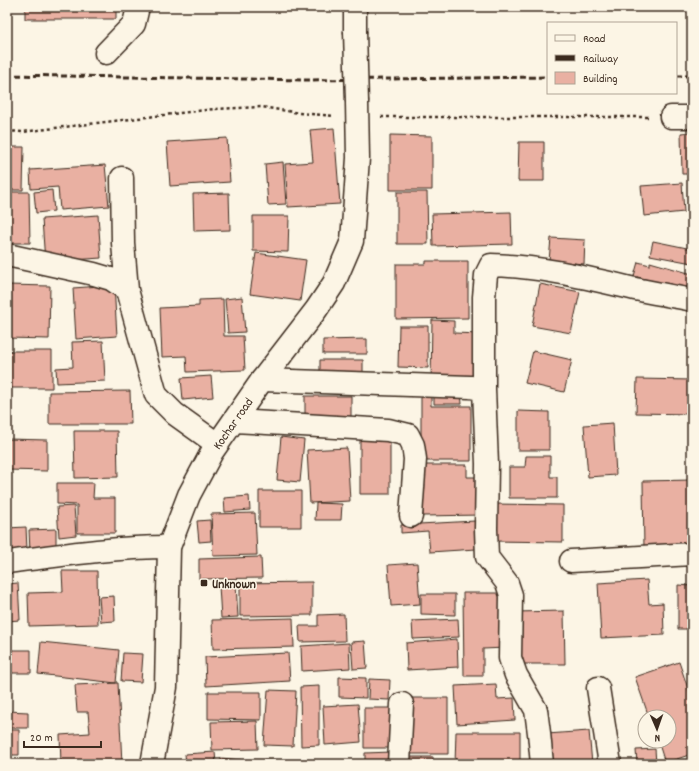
<svg xmlns="http://www.w3.org/2000/svg" width="699" height="771" font-family="Dekko,sans-serif">
	<rect width="100%" height="100%" fill="#fcf5e5"/>
	<filter id="ink" filterUnits="userSpaceOnUse"><feTurbulence type="fractalNoise" baseFrequency=".025" numOctaves="2"/><feDisplacementMap in="SourceGraphic" scale="8" xChannelSelector="R" yChannelSelector="G"/><feConvolveMatrix kernelMatrix="1 2 1 2 8 2 1 2 1" color-interpolation-filters="sRGB"/></filter>
	<g filter="url(#ink)">
		<!-- building -->
		<path fill="#e9b0a2" stroke="#3b2a1e" d="M25,7H116V19H25Z
			M630,7H672V8H630Z
			M334,128L340,204L288,207L285,164L313,162L310,130Z
			M692,132V174H682L681,133Z
			M390,135L432,136V190H390Z
			M227,138L230,182L170,186L167,142Z
			M519,142H544V181H518Z
			M7,147H24L23,190H7Z
			M283,162L286,204L268,205L265,164Z
			M105,165L109,206L60,210L58,187L31,189L30,170Z
			M682,183L684,212L644,216L641,186Z
			M52,190L54,211L36,213L34,192Z
			M7,192H29L30,243H7Z
			M397,192H427L428,244H397Z
			M229,193L230,230L194,231L193,194Z
			M511,212L512,244L433,246L432,214Z
			M98,215L101,258L45,262L42,219Z
			M253,216H289L288,252L253,251Z
			M551,238L585,240L584,264L549,261Z
			M653,241L692,249V263L650,255Z
			M256,253L306,260L300,301L250,294Z
			M426,261H468V318L396,319V264H426Z
			M638,262L650,265V262L692,274V292L634,276Z
			M540,284L580,292L571,333L532,326Z
			M7,285L50,286L49,339L7,338Z
			M114,285L117,336L76,339L73,288Z
			M242,297L245,332L228,333L225,299Z
			M223,299L224,336H243L245,370L187,372L186,356L162,357L160,308L199,306V300Z
			M432,320L454,321V333L480,334L478,383L431,382Z
			M399,326H428V368L398,367Z
			M367,339V354H323V340Z
			M103,341L105,381L57,383L56,368L73,367L72,342Z
			M7,351H52V388H7Z
			M533,351L572,360L564,392L525,383Z
			M320,360H363V375H320Z
			M211,376L213,397L183,400L181,378Z
			M637,379L692,380V414L636,413Z
			M130,391L131,424H49V392Z
			M461,392L462,404H434V393Z
			M305,396H351V423H305Z
			M421,396H431V406H471V461H421Z
			M518,411L549,412V450H518Z
			M613,423L616,475L588,477L584,425Z
			M74,431H117L118,477L75,478Z
			M360,434H390V494H360Z
			M281,437L304,440L300,482L277,480Z
			M8,439L47,440V471L8,470Z
			M347,448L350,501L310,503L307,450Z
			M526,456H550V477H557V498H509V467H525Z
			M422,465H467V477H481V515L423,516Z
			M692,480V548L644,549L643,481Z
			M57,483H94L93,498H115V533H77V505L57,504Z
			M259,491H301V527H259Z
			M249,496L250,510L225,512L224,498Z
			M316,503L342,504L341,520H315Z
			M493,504L563,505V542L492,541Z
			M74,506L76,535L59,537L57,507Z
			M255,513L257,555L213,556L211,514Z
			M210,520L211,541L199,542L197,521Z
			M475,521L476,549L430,552L428,531L401,533V525Z
			M26,527L27,550L7,551V528Z
			M56,529V551L30,552L29,530Z
			M261,557L262,578L199,579V559Z
			M417,563L420,604L391,606L388,565Z
			M62,571H97L98,624L29,626L28,593L63,592Z
			M647,580L649,604L663,603L664,635L601,638L598,583Z
			M312,582V615L240,616V583Z
			M18,583L20,620L7,621V584Z
			M236,585L238,617L221,618L219,586Z
			M678,585L692,586V629H678Z
			M463,593H506V648L483,649V676H464Z
			M421,594H455V615L421,614Z
			M114,596L115,621L101,622L99,597Z
			M564,611L565,664H515V612Z
			M344,614L345,641L300,642L299,626H318V615Z
			M293,618L294,647L213,649L212,620Z
			M458,619L459,637L413,639L412,621Z
			M457,639L458,667L407,670L406,643Z
			M365,641L367,668L353,669L351,642Z
			M41,642L119,650L116,683L38,674Z
			M349,643L350,668L302,671L301,646Z
			M7,650H31V673H7Z
			M123,653L143,654L141,682L121,681Z
			M288,653L290,681L206,686L205,657Z
			M679,662L692,700V754L665,763L658,741H669V717H649L635,677Z
			M339,677L366,678V698L339,697Z
			M369,679L390,680L389,700L368,699Z
			M118,683L122,764H61L60,735L90,733L88,712H77L75,685Z
			M496,684L497,699L514,698L515,720L457,724L455,686Z
			M319,686V745L301,746L300,687Z
			M268,690L296,691L293,746L264,745Z
			M208,692H261V720L208,719Z
			M405,698H448V754H405Z
			M358,704L361,742L325,745L323,706Z
			M364,708H395V748H364Z
			M7,711L28,712V728H7Z
			M257,721L258,749L212,750L211,722Z
			M7,730H19V755H7Z
			M589,731L592,764H550L547,734Z
			M456,732H520V764H455Z
			M655,749L656,764H637L636,750Z
			M215,752L216,764H186L185,754Z
			M392,752V764H365V753Z
			M407,757H433V764H407Z
			M221,758L241,760V764H221Z
			M248,760L308,761V764H248Z"/>
		<g fill="none" stroke-linecap="round" stroke-linejoin="round">
			<!-- street casing -->
			<g stroke="#3b2a1e" stroke-width="25">
				<path id="street" d="M106,53L134,24L138,7
					M671,117H692
					M122,178L123,243L127,290
					M7,255L94,274L111,279L127,290L156,395L175,414L217,444
					M262,380L470,387L484,389
					M234,421L388,430L408,435L413,445L415,459L411,516
					M571,561L692,554
					M7,562C61,555 115,547 169,547
					M598,688L610,764
					M399,764L402,704
					M542,764L539,733L536,710L516,675L510,658L511,595L507,583L487,557L486,529L487,464L484,389V297L486,275L491,265C540,266 588,278 635,289C654,293 673,296 692,300"/>
			</g>
			<!-- secondary casing -->
			<g stroke="#3b2a1e" stroke-width="25">
				<path id="secondary" d="M355,31V7
					M152,764L166,687L169,547L189,495L212,452L262,380L316,310L334,283L352,241L358,158L357,102"/>
			</g>
			<!-- path -->
			<path stroke="#3b2a1e" stroke-width="2.5" stroke-dasharray="3 3" stroke-linecap="butt" d="M381,117H648
				M7,131L22,132L214,109L262,107L299,113L334,116"/>
			<!-- street -->
			<use href="#street" stroke="#fcf5e5" stroke-width="22"/>
			<!-- secondary -->
			<use href="#secondary" stroke="#fcf5e5" stroke-width="22"/>
			<!-- rail -->
			<path stroke="#3b2a1e" stroke-width="3" stroke-dasharray="6 3" stroke-linecap="butt" d="M7,75L307,80L548,77
				M676,76H692"/>
			<!-- secondary-bridge casing -->
			<g stroke="#3b2a1e" stroke-width="25" stroke-linecap="butt">
				<path id="secondary-bridge" d="M355,31L357,102"/>
			</g>
			<!-- secondary-bridge -->
			<use href="#secondary-bridge" stroke="#fcf5e5" stroke-width="22"/>
		</g>
	</g>
	<!-- markers -->
	<rect fill="#3b2a1e" stroke="#fcf5e5" stroke-width="1.5" x="200" y="579" width="8" height="8" rx="2"/>
	<g text-anchor="middle" stroke-width="3" stroke-linejoin="round" paint-order="stroke">
		<!-- street labels -->
		<g font-size="13" fill="#3b2a1e" stroke="#fcf5e5">
			<text transform="translate(232 423) rotate(-55)" y="5">Kochar road</text>
		</g>
		<!-- poi labels -->
		<g font-size="13" font-weight="bold" fill="#3b2a1e" stroke="#fcf5e5" text-anchor="start">
			<text x="212" y="588">Unknown</text>
		</g>
	</g>
	<!-- margin -->
	<rect width="699" height="771" fill="none" stroke="#fcf5e5" stroke-width="24"/>
	<rect x="12" y="12" width="675" height="747" fill="none" stroke="#3b2a1e" stroke-width="1.5" filter="url(#ink)"/>
	<!-- legend -->
	<rect x="547" y="22" width="130" height="72" fill="#fcf5e5" stroke="#afa495"/>
	<rect x="555" y="35" width="20" height="6" fill="#fcf5e5" stroke="#afa495"/>
	<text x="583" y="42" font-size="12" fill="#3b2a1e">Road</text>
	<rect x="555" y="55" width="20" height="6" fill="#3b2a1e" stroke="#afa495"/>
	<text x="583" y="62" font-size="12" fill="#3b2a1e">Railway</text>
	<rect x="555" y="72" width="20" height="12" fill="#e9b0a2" stroke="#afa495"/>
	<text x="583" y="82" font-size="12" fill="#3b2a1e">Building</text>
	<!-- north arrow -->
	<g transform="translate(657 729) rotate(178)"><circle r="19" fill="#fcf5e5" stroke="#afa495"/>
	<path d="M0-3L7 15L0 10L-7 15Z" fill="#3b2a1e"/>
	<text y="-6" font-size="11" font-weight="bold" text-anchor="middle" fill="#3b2a1e">N</text>
	</g>
	<!-- scale -->
	<path d="M24 741v6h77v-6" fill="none" stroke="#3b2a1e" stroke-width="2"/>
	<text x="30" y="741" font-size="12" fill="#3b2a1e" stroke="#fcf5e5" stroke-width="3" paint-order="stroke">20 m</text>
</svg>
